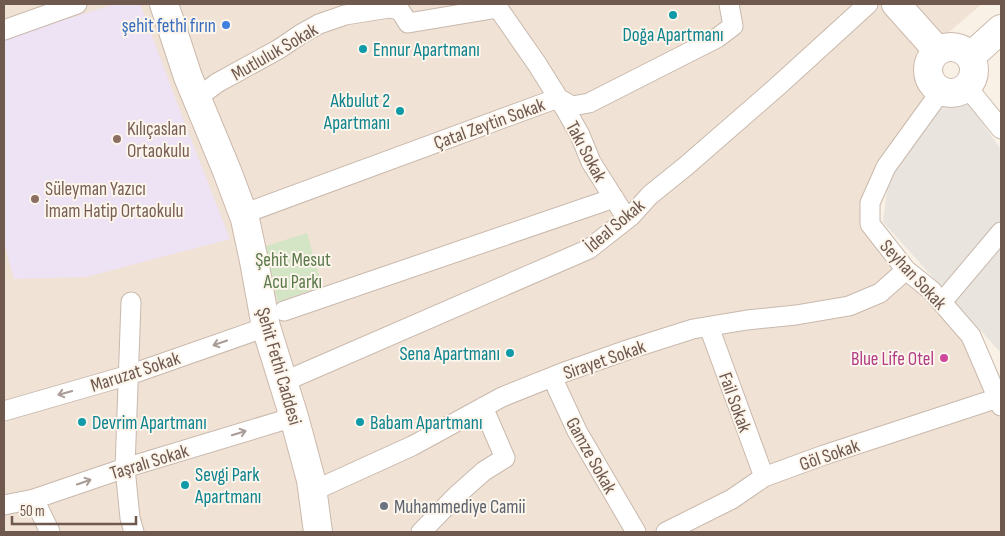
<svg xmlns="http://www.w3.org/2000/svg" width="1005" height="536" font-family="'Sofia Sans Condensed',sans-serif">
	<rect width="100%" height="100%" fill="#f9f1e6"/>
	<!-- residential -->
	<path fill="#f0e2d5" d="M4,4H982L924,53L916,74L934,91L866,224L964,338L1001,417V532H4Z"/>
	<!-- industrial -->
	<path fill="#eae4df" d="M944,102H968L1001,150V353L883,222L889,176Z"/>
	<!-- education -->
	<path fill="#eee2f5" d="M115,4H140L182,116L230,239L86,277L14,279L4,243V39Z"/>
	<!-- green -->
	<path fill="#d4e5c6" d="M307,233L322,286L278,302L263,247Z"/>
	<g fill="none" stroke-linecap="round" stroke-linejoin="round">
		<!-- street casing -->
		<g stroke="#c9b9ad" stroke-width="21">
			<path id="street" d="M4,30L77,4
				M967,87L1001,129
				M941,91L886,167L870,203V224L906,270L931,290L971,336L1001,406
				M197,98L217,83L279,49L301,34L319,24L345,15L389,8L396,9L401,12L408,23L498,8L537,64L567,112L580,135L591,162L627,219
				M243,214L558,98L572,106L589,103L717,38L733,26L729,4
				M131,302L125,468L130,518L134,532
				M942,302L1001,232
				M284,311L614,198
				M709,327L764,477
				M552,377L577,431L636,532
				M283,382L589,249L631,216L650,195L686,166L779,85L868,4
				M4,411L129,375L266,327
				M313,491L412,446L502,397L562,373L630,349L693,329L747,320L796,315L849,306L880,293L906,270
				M34,499L50,532
				M4,505L34,499L125,468L294,417
				M421,532L457,495L484,471L505,458L483,407
				M666,532L732,499L764,477L824,455L998,398L1001,396"/>
		</g>
		<!-- secondary casing -->
		<g stroke="#ccb9ac" stroke-width="30">
			<path id="secondary" d="M164,4L188,77L227,171L245,219L254,261L266,327L294,417L311,480L318,532
				M896,4L938,51
				M928 70a23 23 0 1 1 46 0a23 23 0 1 1-46 0Z
				M970,57L1001,29"/>
		</g>
		<!-- street -->
		<use href="#street" stroke="#fff" stroke-width="19"/>
		<!-- secondary -->
		<use href="#secondary" stroke="#fff" stroke-width="28"/>
	</g>
	<!-- one-way arrows -->
	<defs><path id="oneway-shaft" d="M-6 0H5M1.5-3L5.5 0L1.5 3" fill="none" stroke-width="1.6" stroke-linecap="round" stroke-linejoin="round" transform="scale(1.25)"/></defs>
	<g stroke="#a99b95">
		<use href="#oneway-shaft" transform="translate(220 343) rotate(161)"/>
		<use href="#oneway-shaft" transform="translate(65 393) rotate(164)"/>
		<use href="#oneway-shaft" transform="translate(239 433) rotate(-17)"/>
		<use href="#oneway-shaft" transform="translate(84 482) rotate(-19)"/>
	</g>
	<!-- markers -->
	<g fill="#0f9aa8" stroke="#fcf5eb" stroke-width="2">
		<circle cx="673" cy="15" r="5"/>
		<circle cx="363" cy="49" r="5"/>
		<circle cx="400" cy="111" r="5"/>
		<circle cx="510" cy="353" r="5"/>
		<circle cx="82" cy="422" r="5"/>
		<circle cx="360" cy="422" r="5"/>
		<circle cx="185" cy="485" r="5"/>
	</g>
	<circle fill="#3f7fe0" stroke="#fcf5eb" stroke-width="2" cx="226" cy="25" r="5"/>
	<g fill="#8d6e63" stroke="#fcf5eb" stroke-width="2">
		<circle cx="117" cy="139" r="5"/>
		<circle cx="35" cy="199" r="5"/>
	</g>
	<circle fill="#d1479c" stroke="#fcf5eb" stroke-width="2" cx="944" cy="358" r="5"/>
	<circle fill="#6b7280" stroke="#fcf5eb" stroke-width="2" cx="384" cy="506" r="5"/>
	<g text-anchor="middle" stroke-width="4" stroke-linejoin="round" paint-order="stroke">
		<!-- shop labels -->
		<g font-size="19" fill="#366cbe" stroke="#fcf5eb" text-anchor="end">
			<text x="216" y="32">şehit fethi fırın</text>
		</g>
		<!-- culture labels -->
		<g font-size="19" fill="#0d838f" stroke="#fcf5eb" text-anchor="start">
			<text x="673" y="41" text-anchor="middle">Doğa Apartmanı</text>
			<text x="373" y="56">Ennur Apartmanı</text>
			<text x="390" y="107" text-anchor="end">Akbulut 2<tspan x="390" dy="22">Apartmanı</tspan></text>
			<text x="500" y="360" text-anchor="end">Sena Apartmanı</text>
			<text x="92" y="429">Devrim Apartmanı</text>
			<text x="370" y="429">Babam Apartmanı</text>
			<text x="195" y="481">Sevgi Park<tspan x="195" dy="22">Apartmanı</tspan></text>
		</g>
		<!-- street labels -->
		<g font-size="19" fill="#6f584e" stroke="#fcf5eb">
			<text transform="translate(274 51) rotate(-30)" y="7">Mutluluk Sokak</text>
			<text transform="translate(489 123) rotate(-20)" y="7">Çatal Zeytin Sokak</text>
			<text transform="translate(587 151) rotate(62)" y="7">Takı Sokak</text>
			<text transform="translate(614 225) rotate(-40)" y="7">İdeal Sokak</text>
			<text transform="translate(914 274) rotate(47)" y="7">Seyhan Sokak</text>
			<text transform="translate(604 359) rotate(-19)" y="7">Sirayet Sokak</text>
			<text transform="translate(280 366) rotate(74)" y="7">Şehit Fethi Caddesi</text>
			<text transform="translate(135 371) rotate(-18)" y="7">Maruzat Sokak</text>
			<text transform="translate(736 402) rotate(70)" y="7">Fail Sokak</text>
			<text transform="translate(829 454) rotate(-19)" y="7">Göl Sokak</text>
			<text transform="translate(592 455) rotate(61)" y="7">Gamze Sokak</text>
			<text transform="translate(149 461) rotate(-17)" y="7">Taşralı Sokak</text>
		</g>
		<!-- education labels -->
		<g font-size="19" fill="#785e54" stroke="#fcf5eb" text-anchor="start">
			<text x="127" y="135">Kılıçaslan<tspan x="127" dy="22">Ortaokulu</tspan></text>
			<text x="45" y="195">Süleyman Yazıcı<tspan x="45" dy="22">İmam Hatip Ortaokulu</tspan></text>
		</g>
		<!-- park labels -->
		<g font-size="19" fill="#5a794b" stroke="#fcf5eb">
			<text x="293" y="266">Şehit Mesut<tspan x="293" dy="22">Acu Parkı</tspan></text>
		</g>
		<!-- hotel labels -->
		<g font-size="19" fill="#b23c85" stroke="#fcf5eb" text-anchor="end">
			<text x="934" y="365">Blue Life Otel</text>
		</g>
		<!-- worship labels -->
		<g font-size="19" fill="#5b616d" stroke="#fcf5eb" text-anchor="start">
			<text x="394" y="513">Muhammediye Camii</text>
		</g>
	</g>
	<!-- border -->
	<rect width="1005" height="536" fill="none" stroke="#6f584e" stroke-width="10"/>
	<!-- scale -->
	<path d="M12 516v8h124v-8" fill="none" stroke="#6f584e" stroke-width="2.5"/>
	<text x="20" y="516" font-size="15" fill="#6f584e" stroke="#fcf5eb" stroke-width="4" paint-order="stroke">50 m</text>
</svg>
